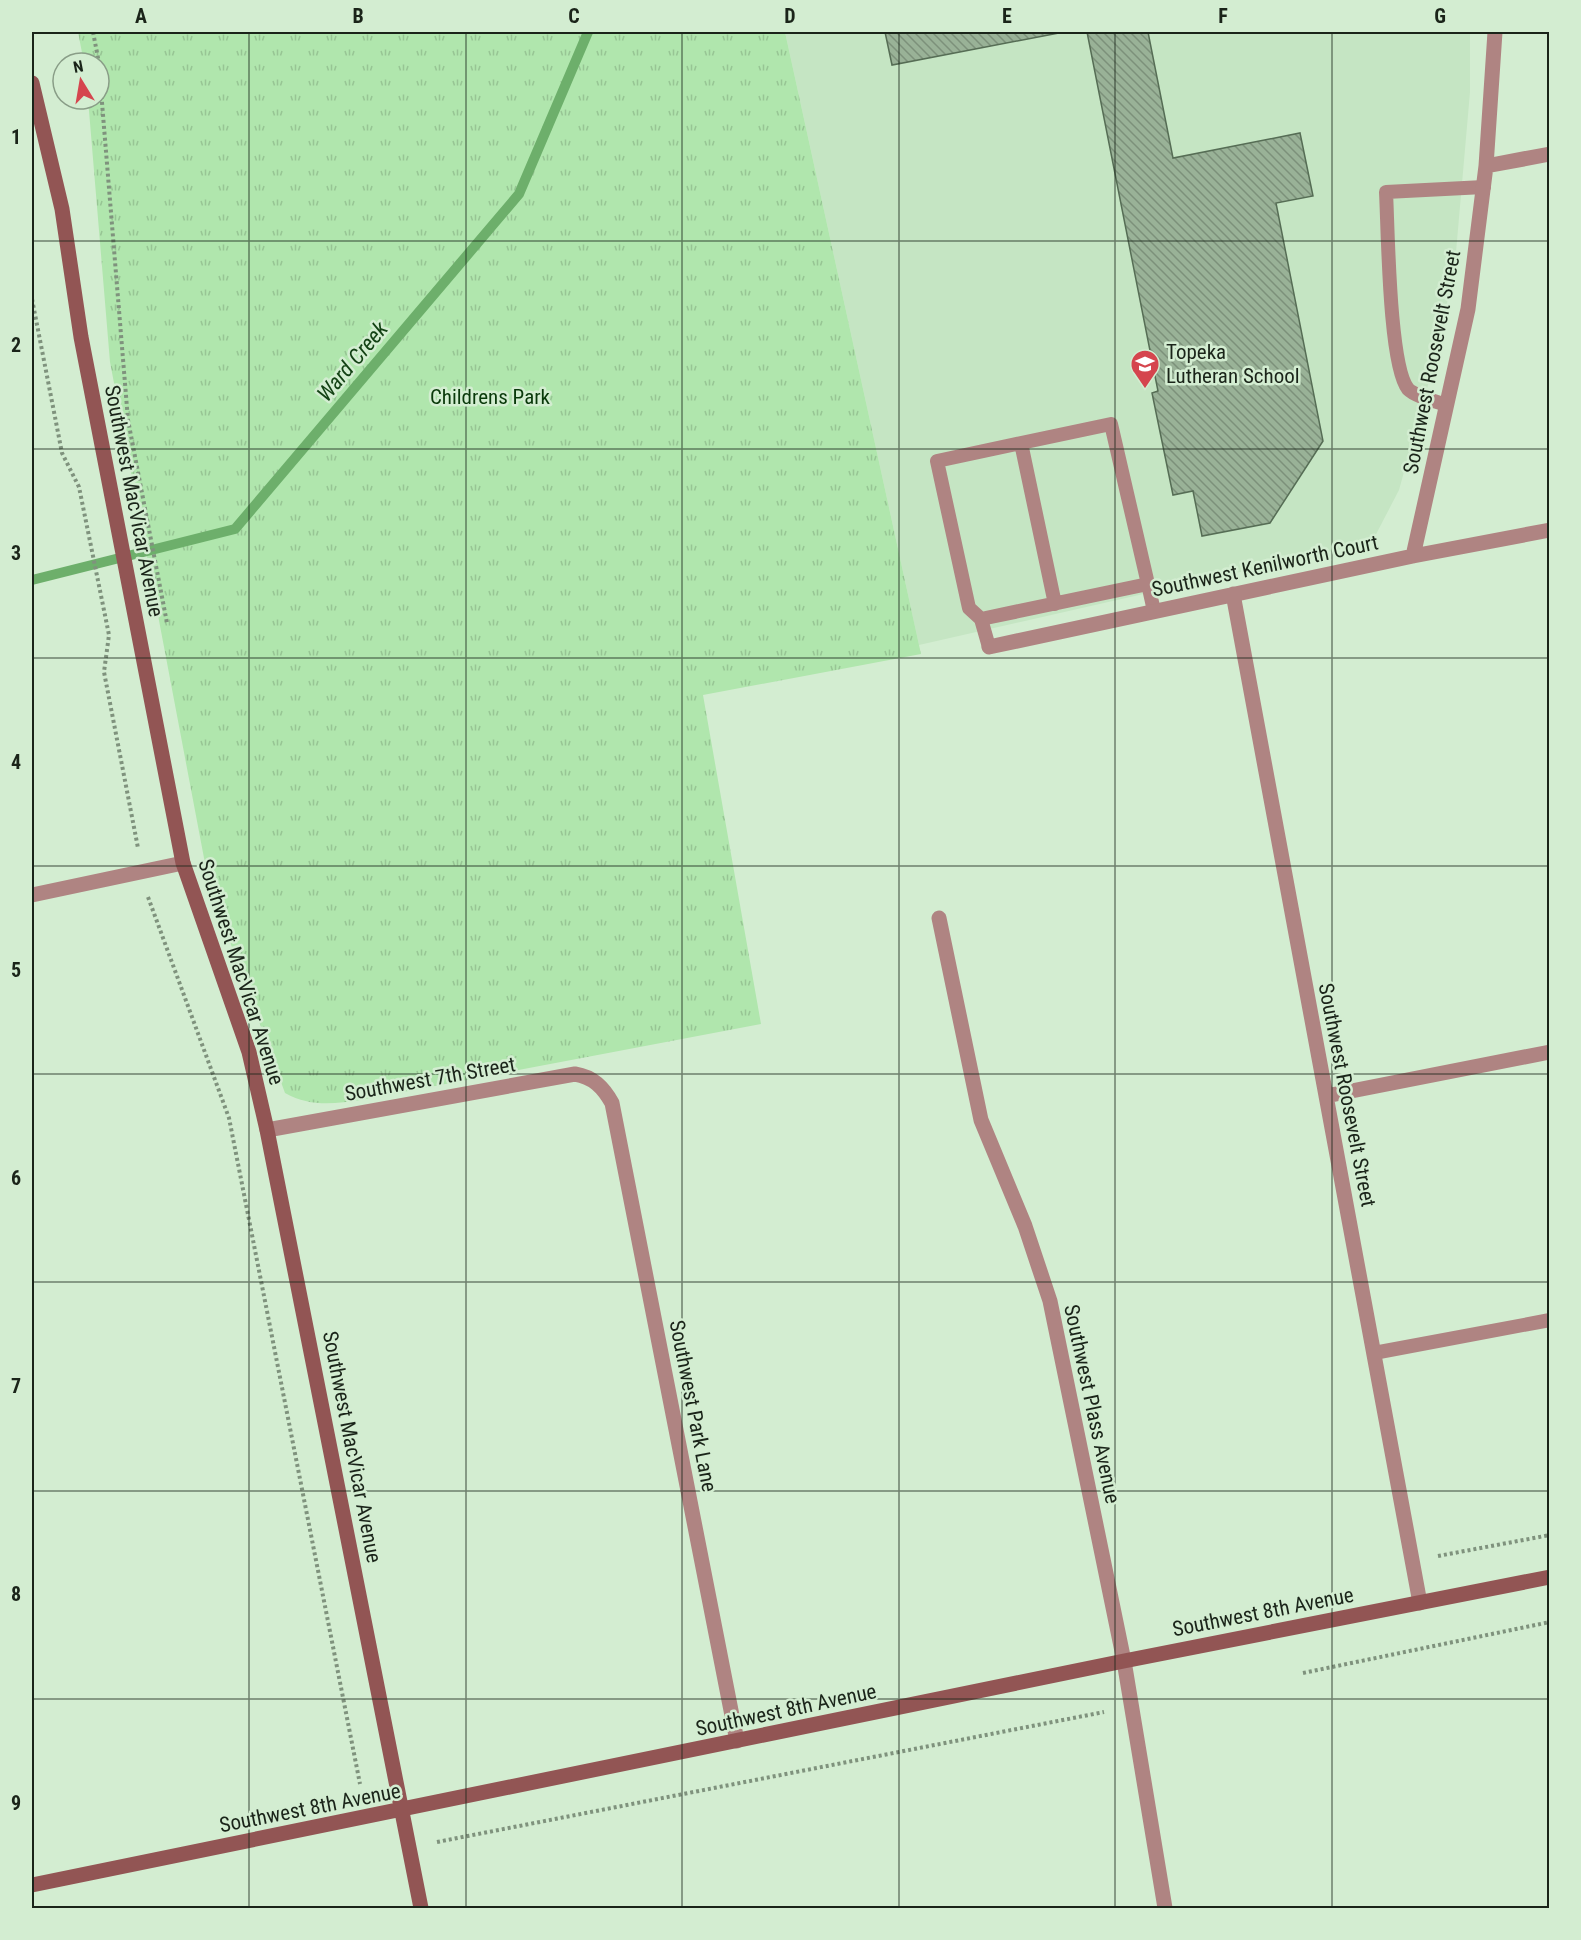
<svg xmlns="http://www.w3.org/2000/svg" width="1581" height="1940" font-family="'Roboto Condensed',sans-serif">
	<defs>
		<pattern id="park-tufts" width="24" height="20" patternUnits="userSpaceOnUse" patternTransform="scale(1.5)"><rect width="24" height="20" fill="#b0e6ad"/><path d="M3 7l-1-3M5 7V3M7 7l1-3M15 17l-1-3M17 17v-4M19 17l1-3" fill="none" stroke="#97c594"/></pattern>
		<pattern id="building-back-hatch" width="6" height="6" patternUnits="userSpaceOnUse" patternTransform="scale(1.5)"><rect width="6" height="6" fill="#99b297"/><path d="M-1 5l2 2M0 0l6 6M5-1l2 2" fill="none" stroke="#7c917a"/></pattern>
	</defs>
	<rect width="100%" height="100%" fill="#d3edd1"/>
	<!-- built -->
	<path fill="#c5e5c3" d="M785,32H1470V92L1456,252L1441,338L1399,490L1372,542L919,645Z"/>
	<!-- park -->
	<path fill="url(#park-tufts)" d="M78,32H785L921,654L703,695L761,1024L361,1100C334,1104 310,1107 285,1093L218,909L204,858L110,362L88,99H99V63H84Z"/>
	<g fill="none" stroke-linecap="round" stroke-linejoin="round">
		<!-- stream -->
		<path stroke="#6daf6b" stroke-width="10" d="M32,580L235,529L519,194L588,32"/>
	</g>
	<!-- building -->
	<path fill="url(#building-back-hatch)" stroke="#566d55" stroke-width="1.5" d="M885,32H1064L892,65Z
		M1087,32H1148L1173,158L1300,133L1313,196L1276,203L1323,441L1270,523L1202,536L1193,491L1173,495L1152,393L1158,391Z"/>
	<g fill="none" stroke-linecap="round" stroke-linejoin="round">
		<!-- path -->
		<path stroke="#7f927d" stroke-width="4" stroke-dasharray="3 3" stroke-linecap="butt" d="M93,32L99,63
			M99,66L128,420L167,623
			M32,299L62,453L79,487L109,635L104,672L138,848
			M148,897L229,1118L360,1784
			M1438,1556L1550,1535
			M1303,1673L1550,1622
			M437,1842L1104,1712"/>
		<!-- lane -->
		<path stroke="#af8482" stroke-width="14" d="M1446,405C1436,401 1416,397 1408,389C1389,366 1388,228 1386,192L1484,187
			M1021,443L1111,424L1148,584
			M981,619L969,608L937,461L1021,443L1055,604
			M989,647L981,619L1148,584L1154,611
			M1374,1353L1550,1320"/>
		<!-- street -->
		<path stroke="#af8482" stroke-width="15" d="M1486,166L1550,154
			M1413,556L1468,309L1486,166L1495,32
			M1233,594L1420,1603
			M989,647L1413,556L1550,530
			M32,895L183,863
			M939,918L981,1120L1025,1226L1050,1301L1124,1661L1165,1908
			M1326,1096L1550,1052
			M267,1130L575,1074C593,1077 603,1087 612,1103L737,1741"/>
		<!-- secondary -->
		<path stroke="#925554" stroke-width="15" d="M32,83L62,209L81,337L183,863L249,1052L267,1130L421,1908
			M32,1885L1124,1661L1550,1577"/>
	</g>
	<!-- grid -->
	<path fill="none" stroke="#1a2419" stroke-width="1.5" stroke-opacity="0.55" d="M249,32V1908M466,32V1908M682,32V1908M899,32V1908M1115,32V1908M1332,32V1908M32,241H1550M32,449H1550M32,658H1550M32,866H1550M32,1074H1550M32,1282H1550M32,1491H1550M32,1699H1550"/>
	<!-- icons -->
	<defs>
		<g id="school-pin" transform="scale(1.5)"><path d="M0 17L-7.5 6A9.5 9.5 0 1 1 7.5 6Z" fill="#d5454e" stroke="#d3edd1"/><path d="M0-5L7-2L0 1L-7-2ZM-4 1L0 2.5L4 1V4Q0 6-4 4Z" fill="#fff"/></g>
	</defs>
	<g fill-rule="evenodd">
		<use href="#school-pin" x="1145" y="364"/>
	</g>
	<g text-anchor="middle" stroke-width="5" stroke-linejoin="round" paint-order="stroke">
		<!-- poi labels -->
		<g font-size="21" fill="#1a2419" stroke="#d3edd1" text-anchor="start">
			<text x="1166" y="359">Topeka<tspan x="1166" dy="24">Lutheran School</tspan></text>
		</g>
		<!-- street labels -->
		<g font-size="21" fill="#1a2419" stroke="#d3edd1">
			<text transform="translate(1432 362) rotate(-79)" y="7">Southwest Roosevelt Street</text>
			<text transform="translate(134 501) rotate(79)" y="7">Southwest MacVicar Avenue</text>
			<text transform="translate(1265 566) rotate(-12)" y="7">Southwest Kenilworth Court</text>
			<text transform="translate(241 972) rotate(72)" y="7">Southwest MacVicar Avenue</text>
			<text transform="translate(430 1079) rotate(-10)" y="7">Southwest 7th Street</text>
			<text transform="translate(1347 1095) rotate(79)" y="7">Southwest Roosevelt Street</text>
			<text transform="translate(1092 1404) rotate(78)" y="7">Southwest Plass Avenue</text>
			<text transform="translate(693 1406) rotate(79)" y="7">Southwest Park Lane</text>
			<text transform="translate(352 1447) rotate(79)" y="7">Southwest MacVicar Avenue</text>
			<text transform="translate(1263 1612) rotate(-11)" y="7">Southwest 8th Avenue</text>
			<text transform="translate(786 1710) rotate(-12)" y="7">Southwest 8th Avenue</text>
			<text transform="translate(310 1808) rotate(-11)" y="7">Southwest 8th Avenue</text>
		</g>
		<!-- park labels -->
		<g font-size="21" fill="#09390a" stroke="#d3edd1">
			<text x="490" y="404">Childrens Park</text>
		</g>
		<!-- water labels -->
		<g font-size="22" font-style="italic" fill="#134214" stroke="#d3edd1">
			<text transform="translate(352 361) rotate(-50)" y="8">Ward Creek</text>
		</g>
	</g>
	<!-- border -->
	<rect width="1581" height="1940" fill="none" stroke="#d3edd1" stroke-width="66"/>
	<!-- north arrow -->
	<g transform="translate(81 81) rotate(349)"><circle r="28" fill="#d3edd1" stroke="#899d87" stroke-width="1.5"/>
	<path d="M0-4.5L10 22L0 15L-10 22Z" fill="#d5454e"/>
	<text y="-9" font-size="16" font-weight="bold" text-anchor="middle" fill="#1a2419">N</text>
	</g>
	<rect x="33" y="33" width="1515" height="1874" fill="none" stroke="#1a2419" stroke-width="2"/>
	<g font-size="20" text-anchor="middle" font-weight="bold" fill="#1a2419">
		<text x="141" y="23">A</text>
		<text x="358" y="23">B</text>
		<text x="574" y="23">C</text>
		<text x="790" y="23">D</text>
		<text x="1007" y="23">E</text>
		<text x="1223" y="23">F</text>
		<text x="1440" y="23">G</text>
		<text x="16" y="144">1</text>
		<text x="16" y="352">2</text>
		<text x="16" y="560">3</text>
		<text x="16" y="769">4</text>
		<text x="16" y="977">5</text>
		<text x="16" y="1185">6</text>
		<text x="16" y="1393">7</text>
		<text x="16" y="1601">8</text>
		<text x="16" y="1810">9</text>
	</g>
</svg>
